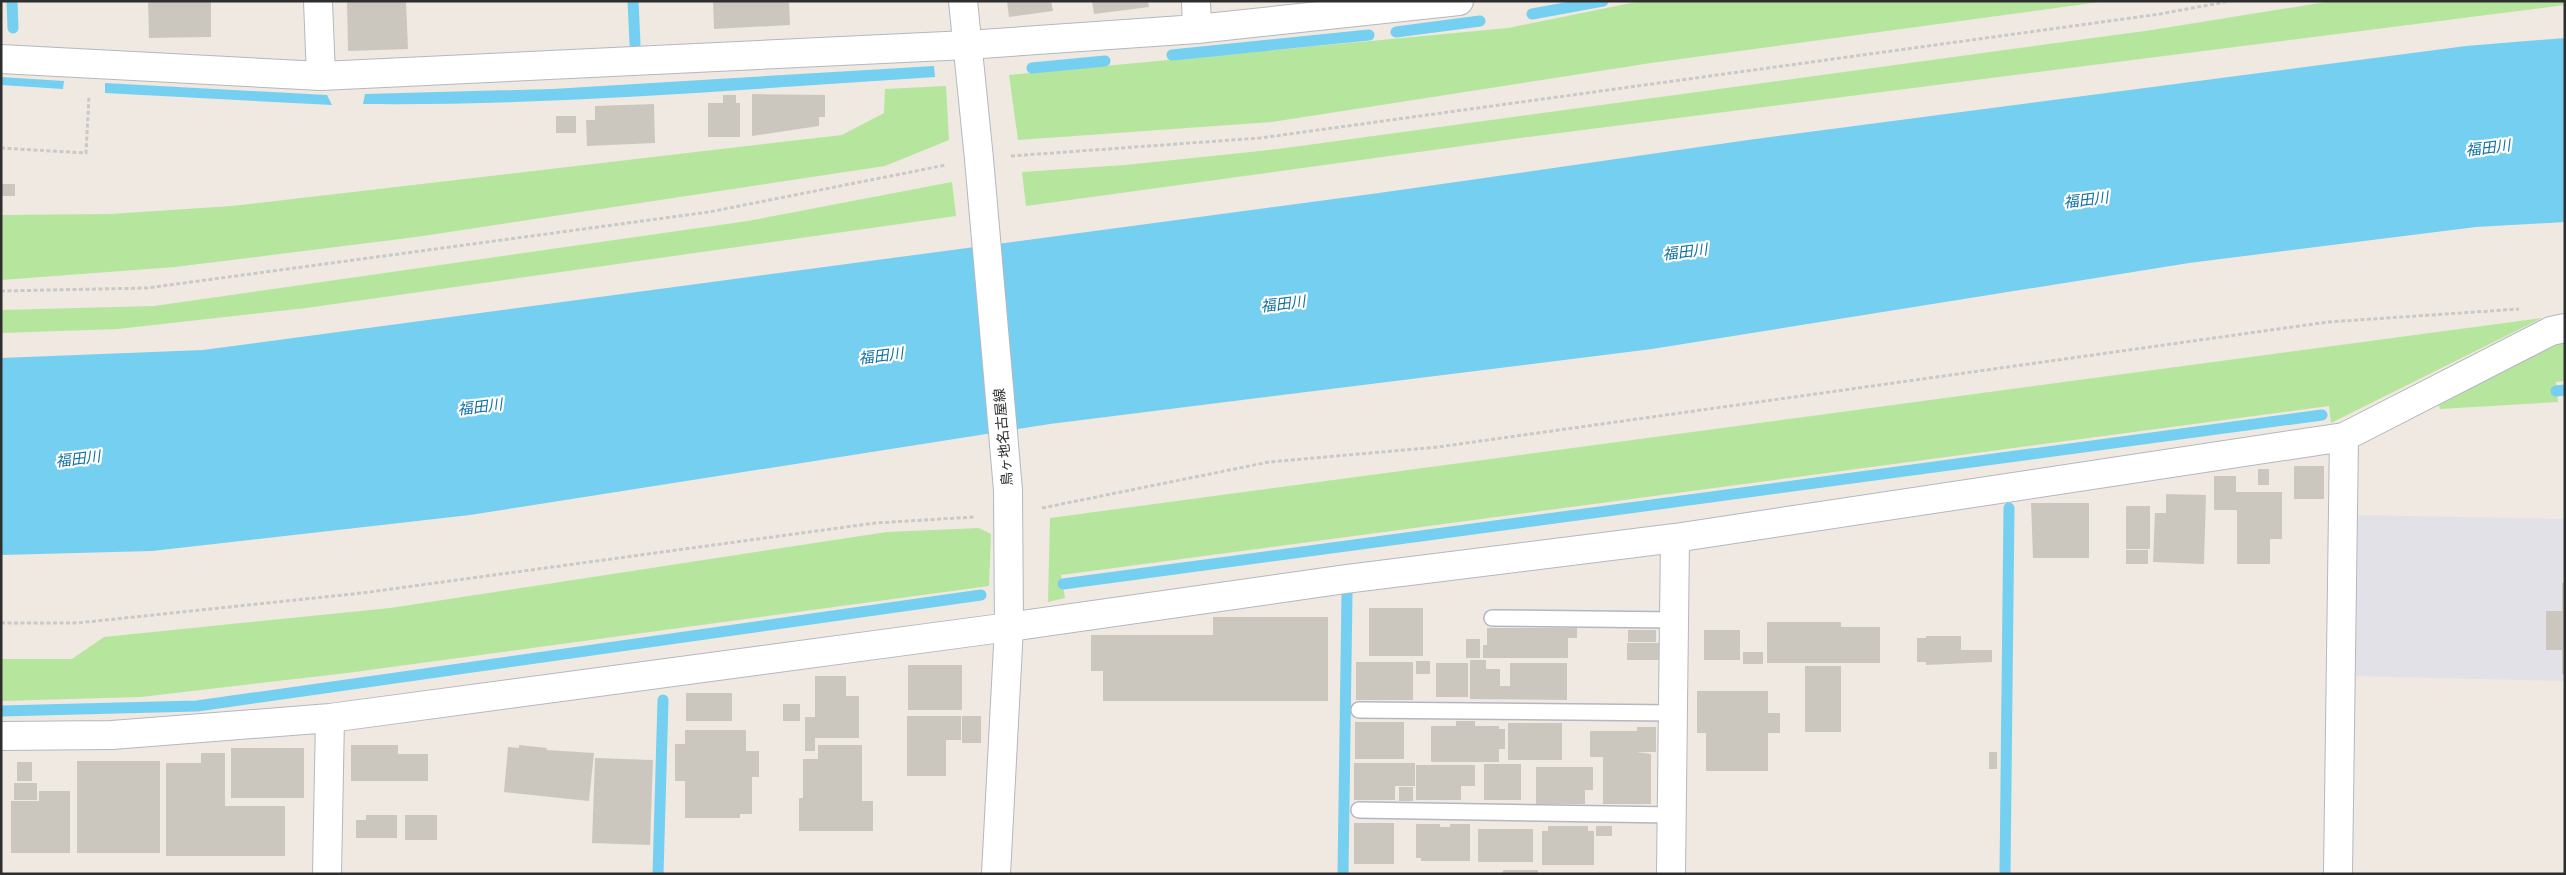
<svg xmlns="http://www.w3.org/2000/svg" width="2566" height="875" font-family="'DM Sans','Noto Sans JP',sans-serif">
	<rect width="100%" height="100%" fill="#efe9e1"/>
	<!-- industrial -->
	<path fill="#e3e1e8" d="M2356,515L2565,519V681L2354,676Z"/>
	<!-- green -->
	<path fill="#b6e59e" d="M1641,1H2107L1651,63L1272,122L1018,140L1009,75L1508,28Z
		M2332,1H2565V5L1520,138L1026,206L1022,172L1125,165L1278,149L2152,30Z
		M946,86L949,140L885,166L416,237L175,267L1,280V215L110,214L232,206L842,135L884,113L885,89Z
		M952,182L956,216L306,308L118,329L1,333V310L154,306L748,221Z
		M2542,318L2331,423L2329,406L1061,575L1065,598L1048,602L1050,518Z
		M2565,339V381L2556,382L2558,402L2440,409L2437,397Z
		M979,528L991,534L989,586L347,673L141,697L1,701V659H72L104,637L390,608L887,532Z"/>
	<!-- water -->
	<path fill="#75cff0" d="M2565,38V222L2476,227L2189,263L1652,349L1050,424L470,515L152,551L1,555V358L203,350L1379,193L1748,140L2466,46Z
		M934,66L935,77C745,89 553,106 363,104L365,94L552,89Z
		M1,77L64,81L63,89L1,85Z
		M105,83L327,95L332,105L105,93Z"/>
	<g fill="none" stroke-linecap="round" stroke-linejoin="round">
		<!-- stream -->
		<path stroke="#75cff0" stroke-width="11" d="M12,1L13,28
			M633,1L635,44
			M1532,14L1603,1
			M1396,32L1480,21
			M1172,55L1369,35
			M1032,68L1105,61
			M2556,391L2565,390
			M1063,584L2322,415
			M1,711L197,706L981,595
			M658,874L663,700
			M1343,874L1347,593
			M2005,874L2009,508"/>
	</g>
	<!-- building -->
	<path fill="#cbc7bf" d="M148,1H211V37L149,38Z
		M347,1H406L408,49L348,51Z
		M713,1H789L790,25L714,29Z
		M1007,1H1051L1053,11L1009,17Z
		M1092,1H1148L1149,7L1094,14Z
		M752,94L825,95V117H819V126L752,136Z
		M723,95H736V103H740V137H708V103H723Z
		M654,104L655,143L587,146L586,120H595V106Z
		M556,116H576V133H556Z
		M1,184H15V196H1Z
		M2294,466H2324V499H2294Z
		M2258,469H2269V485H2258Z
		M2214,476H2236V492H2282V539H2270V564H2237V510H2214Z
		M2166,494L2206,495L2204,564L2153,562L2155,513H2166Z
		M2031,503H2089V558H2033Z
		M2126,506H2150V549H2126Z
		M2126,550H2148V564H2126Z
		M2562,583H2565V674H2562V650H2546V611H2562Z
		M1369,608H1423V656H1369Z
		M1213,617H1328V701H1103V671H1091V635H1213Z
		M1767,622H1841V627H1880V663H1767Z
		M1487,628H1577V638H1568V658H1483V645H1487Z
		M1628,630H1656V642H1628Z
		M1704,630H1740V660H1704Z
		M1926,636H1961V650H1992V662L1926,665V662H1917V638H1926Z
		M1466,639H1480V658H1466Z
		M1627,643H1659V660H1627Z
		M1743,652H1763V664H1743Z
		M1470,660H1486V669H1500V686H1510V663H1567V700L1470,699Z
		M1416,661H1430V674H1416Z
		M1356,662H1413V700H1356Z
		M1436,663H1468V697H1436Z
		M908,665H962V710H908Z
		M1805,666H1841V732H1805Z
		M815,676H846V696H859V738H815V751H805V717H815Z
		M1697,691H1768V713H1780V733H1768V771H1706V733H1697Z
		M686,693H732V721H686Z
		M783,704H800V721H783Z
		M907,716H961V740H946V776H907Z
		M962,716H981V743H962Z
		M1456,721H1475V726H1499V729H1505V749H1499V762H1431V726H1456Z
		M1355,722H1404V759H1355Z
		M1508,723H1562V760H1508Z
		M1637,727H1656V752H1636L1651,754V804H1603V757H1590V731H1637Z
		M685,730H746V751H759V777H752V814H740V818H685V781H675V744H685Z
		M351,745H398V754H428V781H351Z
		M519,745L547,748L546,750L594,753L589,801L504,792L508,747L519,748Z
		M818,745H862V801H873V831H799V798H803V759H818Z
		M231,748H304V798H231Z
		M1989,752H1997V769H1989Z
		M201,753H225V806H285V856H166V763H201Z
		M595,758L653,760L650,845L592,843Z
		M77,761H160V853H77Z
		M17,762H32V781H17Z
		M1354,763H1415V786H1395V800H1354Z
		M1484,764H1521V800H1484Z
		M1416,765H1475V786H1461V800H1416Z
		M1536,767H1593V790H1585V804H1536Z
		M14,783H37V800H14Z
		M1399,787H1413V801H1399Z
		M39,791H70V853H11V801H39Z
		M366,815H397V838H356V820H366Z
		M405,815H437V840H405Z
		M1354,823H1394V864H1354Z
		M1416,824H1440V827H1450V824H1470V861H1421V858H1416Z
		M1548,826H1588V831H1594V865H1542V831H1548Z
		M1596,826H1612V836H1596Z
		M1478,829H1533V862H1478Z
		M1503,870H1538V874H1503Z"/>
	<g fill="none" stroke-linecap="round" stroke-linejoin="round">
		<!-- service casing -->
		<g stroke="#b4b7c1" stroke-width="18">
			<path id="service" d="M1492,618L1674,620
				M1359,710L1673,713
				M1359,810L1672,815"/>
		</g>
		<!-- minor casing -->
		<g stroke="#b4b7c1" stroke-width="30">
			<path id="minor" d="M318,1L321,76
				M1196,1L1197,29
				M1,59L321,76L967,45L1197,29L1459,1
				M1,736L112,735L330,718L1009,627L1346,579L1675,538L2344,437
				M327,874L330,718
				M1671,874L1675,538
				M2338,874L2344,437L2551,331L2565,328"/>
		</g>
		<!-- secondary casing -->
		<g stroke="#b4b7c1" stroke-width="30">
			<path id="secondary" d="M963,1L979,159L1008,490L1009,627L996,874"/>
		</g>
		<!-- path -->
		<path stroke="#c9c9c9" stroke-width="3" stroke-dasharray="4 2.5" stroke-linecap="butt" d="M1,148L86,153L89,96
			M1011,156L1260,138L2160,14L2230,1
			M1,291L147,288L709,212L946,165
			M1042,508L1269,462L1438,447L2328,322L2519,309
			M1,623H77L362,593L875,523L974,517"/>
		<!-- service -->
		<use href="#service" stroke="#fff" stroke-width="15"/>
		<!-- minor -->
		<use href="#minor" stroke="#fff" stroke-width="28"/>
		<!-- secondary -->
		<use href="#secondary" stroke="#fff" stroke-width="28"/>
	</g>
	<g text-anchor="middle" stroke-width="4.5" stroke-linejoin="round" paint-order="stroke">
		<!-- street labels -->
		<g font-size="14" fill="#2e2e2e" stroke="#fff">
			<text transform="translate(1003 437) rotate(-95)" y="5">鳥ヶ地名古屋線</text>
		</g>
		<!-- water labels -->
		<g font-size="15" font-style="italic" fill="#0d6fa3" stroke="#fff">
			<text transform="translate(2488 148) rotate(-7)" y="5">福田川</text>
			<text transform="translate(2086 200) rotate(-7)" y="5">福田川</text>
			<text transform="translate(1685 252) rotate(-7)" y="5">福田川</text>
			<text transform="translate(1283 304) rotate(-7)" y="5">福田川</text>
			<text transform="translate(881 356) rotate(-7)" y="5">福田川</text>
			<text transform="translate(480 407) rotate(-7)" y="5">福田川</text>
			<text transform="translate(78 459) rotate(-7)" y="5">福田川</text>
		</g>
	</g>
	<!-- border -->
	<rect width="2566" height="875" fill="none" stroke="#2e2e2e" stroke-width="5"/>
</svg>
